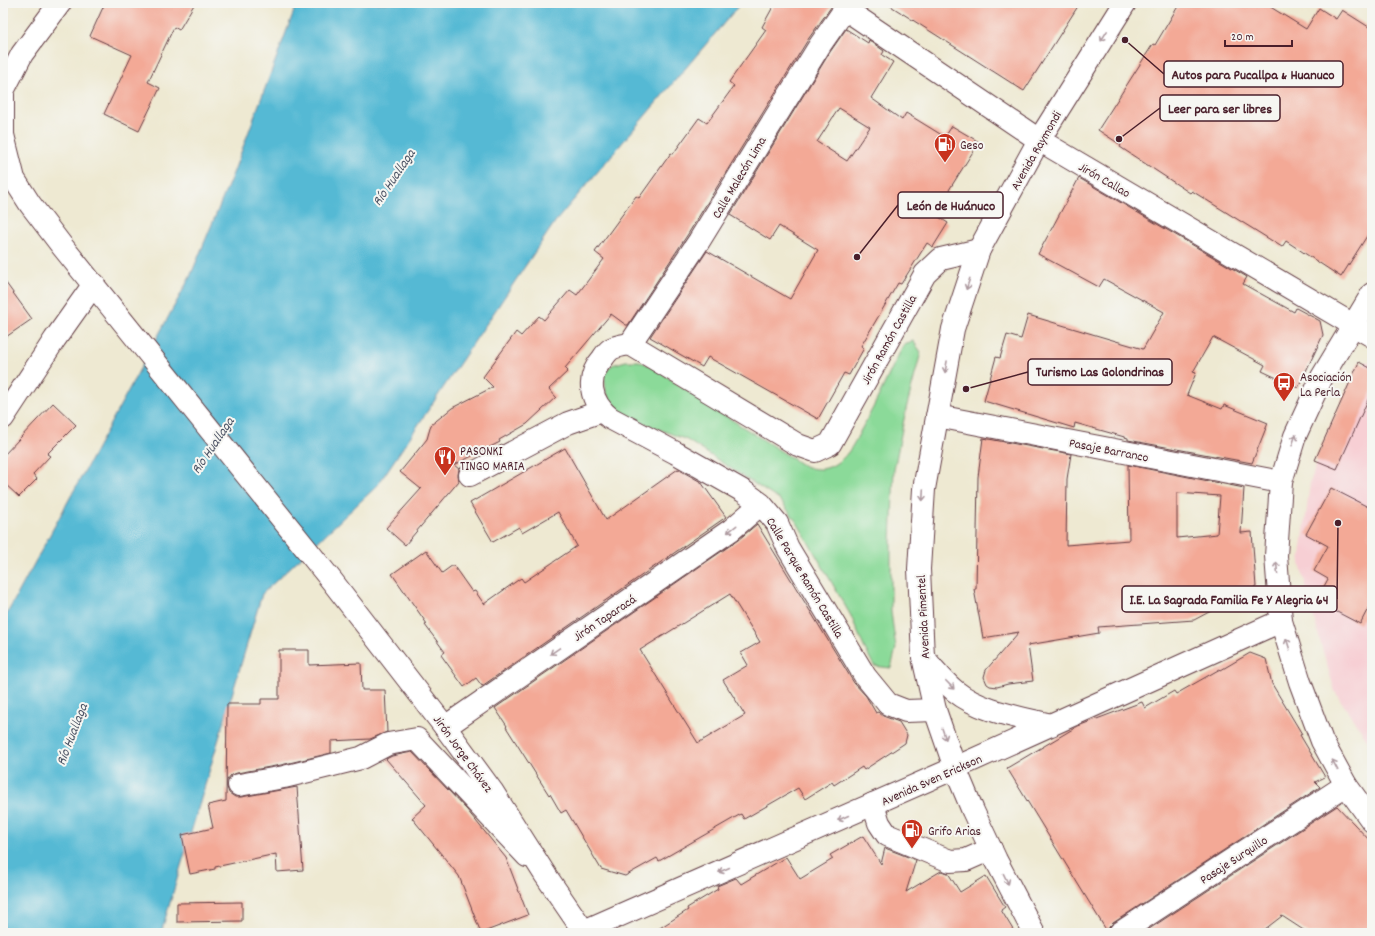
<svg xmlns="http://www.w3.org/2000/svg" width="1375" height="936" font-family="Dekko,sans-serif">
	<rect width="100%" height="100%" fill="#f6f6f2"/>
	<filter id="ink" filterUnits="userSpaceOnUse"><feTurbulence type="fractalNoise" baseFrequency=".025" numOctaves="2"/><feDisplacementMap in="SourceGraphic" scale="8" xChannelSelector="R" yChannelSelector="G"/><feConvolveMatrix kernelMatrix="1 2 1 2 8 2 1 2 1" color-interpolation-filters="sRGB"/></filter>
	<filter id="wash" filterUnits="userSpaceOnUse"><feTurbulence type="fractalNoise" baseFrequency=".012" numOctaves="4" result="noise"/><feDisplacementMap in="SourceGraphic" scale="16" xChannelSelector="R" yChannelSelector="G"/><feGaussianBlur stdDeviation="0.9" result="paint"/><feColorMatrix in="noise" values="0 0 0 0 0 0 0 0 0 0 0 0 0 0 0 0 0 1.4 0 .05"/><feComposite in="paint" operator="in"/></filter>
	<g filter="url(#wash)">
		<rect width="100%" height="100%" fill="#eee9d2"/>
		<!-- built -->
		<path fill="#f7cfd4" d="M1367,361L1372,364V747L1335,692L1321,645L1300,563L1310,483L1328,429Z"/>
		<!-- green -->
		<path fill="#8bda99" stroke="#6a7c62" d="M913,341L921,352L906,409L894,470L891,541V612L896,648L891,668L874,666L864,647L851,616L798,524L781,501L687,440L630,418L614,406L606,392L604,374L612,365L626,361H639L653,367L693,395L801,464C814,471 826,471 838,462C849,455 855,441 861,430C877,402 889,373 904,344Z"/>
		<!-- water -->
		<path fill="#55b9d4" stroke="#506c80" d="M297,3H741L555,222L377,486L262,594L161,933H3V621L190,277L234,171Z"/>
		<g id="blocks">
			<!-- building -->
			<path fill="#f3a996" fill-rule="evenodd" d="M105,3H195L179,30L174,27L148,82L160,88L139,131L104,114L132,55L90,36Z
				M775,3H834L809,38L688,234L628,325H626L611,314L565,368L568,371L549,389L556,397L527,424L499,440L500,442L454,465L459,469L458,475L459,481L405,545L386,528L421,489L400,472L427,439L431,425L452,408L493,387L483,377L516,332L521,336L539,316L544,320L570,290L577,295L604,259L595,252L636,196L639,198L671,153L673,154L699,118L707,123L734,86L729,82L766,30L762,27Z
				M886,3H1080L1024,91Z
				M1180,3H1264L1306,29L1319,8L1336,19L1342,10L1372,29V228L1341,277L1286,241L1282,247L1192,191L1190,193L1120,147L1121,145L1098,130L1153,44L1155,45Z
				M846,29L868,43L869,40L884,51L882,55L893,62L871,98L902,120L906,113L945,137L952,126L979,142L934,214L948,223L933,247L927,243L901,284L898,283L861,346L864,348L849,375L844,373L818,419L708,357L702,367L650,337L707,251L790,299L818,250L779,226L770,240L730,215L830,52ZM839,108L870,127L847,161L817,142Z
				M1079,178L1247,277L1243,284L1294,312L1296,308L1320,321L1323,335L1298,388L1262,371L1265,365L1213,337L1193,372L1196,373L1187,395L1222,409L1224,405L1268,423L1252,463L1128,440V438L1075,423L1074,428L984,401L996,357L1000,358L1007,335L1021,339L1028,315L1143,349L1164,312L1104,279L1099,287L1038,254Z
				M3,279L32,319L3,339Z
				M1359,362L1372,369V391L1337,469L1315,460Z
				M53,403L76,425L47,454L50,456L33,474L37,479L19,497L3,482V456Z
				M983,438L1071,454L1067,479L1066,545L1129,540L1128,465L1244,488L1241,533L1252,532L1256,587L1194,620L1098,627L1099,633L1028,645L1033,681L1008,684L997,687L990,686L987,684L984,677L986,670L1019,632L983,638L974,589H976L978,477ZM1177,493L1220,496L1217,534L1177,538Z
				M565,448L606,520L678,469L701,482L726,517L482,686L476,678L464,687L441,655L445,652L425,625L427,624L392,574L426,550L442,573L453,565L472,592L475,591L484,604L521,578L524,582L577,546L558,512L522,533L519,527L493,542L470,503Z
				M1331,488L1372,509V601L1360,624L1316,601L1328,579L1314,571L1328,546L1306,534Z
				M757,524L854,683L866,696L876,713L878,712L883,716L899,722L907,735L905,743L864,770L862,767L834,785L832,782L805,799L798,788L744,819L741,814L659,861L657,858L625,876L601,869L566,810L561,813L550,794L549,795L506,727L507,726L495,708L738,540ZM730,594L760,642L741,653L748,665L723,680L745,715L698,743L640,650Z
				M279,650H309V665L361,663L362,690H385L387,732L370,739L331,741V753L281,765L237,773L231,775L227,780V787L229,793L235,797H241L297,787L303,870L277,872L276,854L215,867V869L190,874L182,835L213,828L208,805L226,801L227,704H261V699H279Z
				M1250,653L1266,659L1272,684L1302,734L1300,735L1325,777L1315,782L1320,787L1113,923L1109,927L1108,933L1007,768L1078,726L1142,702L1145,708L1174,691L1176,694L1220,669L1221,670Z
				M412,752L467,810L506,858L528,915L481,933L459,876L412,818L426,805L386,759L392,756Z
				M1337,806L1372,843V933H1308L1282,916L1260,933H1143Z
				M863,836L881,864L885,848L916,860L906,892L941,871L948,873L960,892L986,876L1005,907L1001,910L1015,933H652L688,910L687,908L718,889L717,886L736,878L741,884L786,857L800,879L833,859L830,855Z
				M242,902V921L177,922V903Z"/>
		</g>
	</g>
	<g filter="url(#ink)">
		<use href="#blocks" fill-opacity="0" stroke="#633d44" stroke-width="1"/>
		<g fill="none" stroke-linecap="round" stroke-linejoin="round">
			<!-- minor casing -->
			<g stroke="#633d44" stroke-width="24">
				<path id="minor" d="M630,344L699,241L820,45L845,9L1039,140L1372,336
					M937,416L1281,482
					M470,475L568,423L602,411
					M923,657C933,668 943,681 955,691C981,712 1019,717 1051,725
					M935,710L906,711L888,704L865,676L788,548L777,523L761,504L743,491L676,453L610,418C590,402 585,378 603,358C605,355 608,351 611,349C616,346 624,345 630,344L798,445L815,451L830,444L925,274L941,259L979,250
					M445,727L731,530L761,504
					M955,768L1281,621
					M239,785L284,777L361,758L388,744L417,739L527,856
					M873,804L879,823L887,835L950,861L966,860L991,849
					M1120,933L1346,785"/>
			</g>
			<!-- major casing -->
			<g stroke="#633d44" stroke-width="24">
				<path id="major" d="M60,3L22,54L3,91V135L14,179L30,204L62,246L332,581L445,727L492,791L546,876L585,933
					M3,418L55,339L94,284
					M584,931L955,768"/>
			</g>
			<!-- highway casing -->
			<g stroke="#633d44" stroke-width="24">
				<path id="highway" d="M1372,294L1322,377L1295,436L1281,482L1276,556L1281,621L1300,682L1322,741L1346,785L1372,821
					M1034,933L996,860L973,811L955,768L935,710L923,657L919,569L924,489L953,329L979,250L1039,140L1125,3"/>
			</g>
			<!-- minor -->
			<use href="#minor" stroke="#fff" stroke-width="22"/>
			<!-- major -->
			<use href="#major" stroke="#fff" stroke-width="22"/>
			<!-- highway -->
			<use href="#highway" stroke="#fff" stroke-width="22"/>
		</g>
		<!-- one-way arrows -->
		<defs><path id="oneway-shaft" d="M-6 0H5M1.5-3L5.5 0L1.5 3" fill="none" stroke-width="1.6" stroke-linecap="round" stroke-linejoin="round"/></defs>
		<g stroke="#ae9aa0">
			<use href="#oneway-shaft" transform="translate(1104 36) rotate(122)"/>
			<use href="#oneway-shaft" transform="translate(968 284) rotate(108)"/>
			<use href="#oneway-shaft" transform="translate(946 367) rotate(100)"/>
			<use href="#oneway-shaft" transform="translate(1294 440) rotate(-71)"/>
			<use href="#oneway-shaft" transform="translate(923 495) rotate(93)"/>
			<use href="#oneway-shaft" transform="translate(732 529) rotate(142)"/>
			<use href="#oneway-shaft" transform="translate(1277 568) rotate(-95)"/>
			<use href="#oneway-shaft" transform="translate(1288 644) rotate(-107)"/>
			<use href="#oneway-shaft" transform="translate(555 651) rotate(146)"/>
			<use href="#oneway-shaft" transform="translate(950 685) rotate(46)"/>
			<use href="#oneway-shaft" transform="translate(944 734) rotate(71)"/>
			<use href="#oneway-shaft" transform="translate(1335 765) rotate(-118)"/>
			<use href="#oneway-shaft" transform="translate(843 818) rotate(156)"/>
			<use href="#oneway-shaft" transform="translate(724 870) rotate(156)"/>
			<use href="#oneway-shaft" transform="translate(1006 879) rotate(64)"/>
		</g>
	</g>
	<!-- icons -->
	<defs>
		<g id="fuel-pin" transform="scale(1.15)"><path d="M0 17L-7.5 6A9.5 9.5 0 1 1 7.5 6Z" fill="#c8321e" stroke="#f6f6f2"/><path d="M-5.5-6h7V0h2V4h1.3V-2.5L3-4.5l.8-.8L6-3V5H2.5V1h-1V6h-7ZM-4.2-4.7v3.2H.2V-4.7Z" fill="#fff"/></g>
		<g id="bus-pin" transform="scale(1.15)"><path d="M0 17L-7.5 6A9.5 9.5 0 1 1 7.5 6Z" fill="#c8321e" stroke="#f6f6f2"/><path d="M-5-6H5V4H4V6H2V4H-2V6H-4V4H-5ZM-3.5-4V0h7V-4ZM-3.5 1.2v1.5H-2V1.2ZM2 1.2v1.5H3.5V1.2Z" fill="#fff"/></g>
		<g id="restaurant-pin" transform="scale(1.15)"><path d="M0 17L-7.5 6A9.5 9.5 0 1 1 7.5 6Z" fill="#c8321e" stroke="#f6f6f2"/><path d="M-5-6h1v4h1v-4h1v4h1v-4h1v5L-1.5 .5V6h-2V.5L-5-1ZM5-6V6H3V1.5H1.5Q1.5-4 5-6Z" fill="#fff"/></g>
	</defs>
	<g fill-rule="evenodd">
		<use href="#fuel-pin" x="945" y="144"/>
		<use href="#bus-pin" x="1284" y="383"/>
		<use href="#restaurant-pin" x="445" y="457"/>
		<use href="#fuel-pin" x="912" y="830"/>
	</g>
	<g text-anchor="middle" stroke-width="4" stroke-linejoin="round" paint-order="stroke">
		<!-- poi labels -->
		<g font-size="13" fill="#4a1f2b" stroke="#f6f6f2" text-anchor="start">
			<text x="960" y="149">Geso</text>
			<text x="1300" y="381">Asociación<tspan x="1300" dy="15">La Perla</tspan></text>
			<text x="460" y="455">PASONKI<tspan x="460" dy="15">TINGO MARIA</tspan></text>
			<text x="928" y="835">Grifo Arias</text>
		</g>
		<!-- street labels -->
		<g font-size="13" fill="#4a1f2b" stroke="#f6f6f2">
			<text transform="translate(1035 150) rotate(-60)" y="5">Avenida Raymondi</text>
			<text transform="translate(738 177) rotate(-59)" y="5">Calle Malecón Lima</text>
			<text transform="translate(1105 179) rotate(30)" y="5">Jirón Callao</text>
			<text transform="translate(888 339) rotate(-61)" y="5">Jirón Ramón Castilla</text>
			<text transform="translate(1109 449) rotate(11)" y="5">Pasaje Barranco</text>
			<text transform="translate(806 577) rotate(59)" y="5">Calle Parque Ramón Castilla</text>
			<text transform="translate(604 617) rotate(-34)" y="5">Jirón Taparacá</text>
			<text transform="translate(922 617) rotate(-93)" y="5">Avenida Pimentel</text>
			<text transform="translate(464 753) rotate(54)" y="5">Jirón Jorge Chávez</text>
			<text transform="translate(931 779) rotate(-24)" y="5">Avenida Sven Erickson</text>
			<text transform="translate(1233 859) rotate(-33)" y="5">Pasaje Surquillo</text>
		</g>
		<!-- water labels -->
		<g font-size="14" font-style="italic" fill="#4e5566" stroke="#f6f6f2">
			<text transform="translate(393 177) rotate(-56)" y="5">Río Huallaga</text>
			<text transform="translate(212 445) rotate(-56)" y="5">Río Huallaga</text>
			<text transform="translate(71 734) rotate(-69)" y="5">Río Huallaga</text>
		</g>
	</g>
	<!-- callouts -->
	<path fill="none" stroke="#4a1f2b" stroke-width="1.5" d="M1125 40L1164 74M1119 139L1160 108M857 257L898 205M966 389L1028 372M1338 523L1337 599"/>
	<g fill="#4a1f2b" stroke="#f6f6f2" stroke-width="1.5">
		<circle cx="1125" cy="40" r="4"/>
		<circle cx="1119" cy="139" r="4"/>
		<circle cx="857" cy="257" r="4"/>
		<circle cx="966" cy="389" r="4"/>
		<circle cx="1338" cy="523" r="4"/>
	</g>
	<g fill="#f6f6f2" stroke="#4a1f2b" stroke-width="1.5">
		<rect x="1164" y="61" width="179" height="26" rx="4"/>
		<rect x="1160" y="95" width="120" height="26" rx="4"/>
		<rect x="898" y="192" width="105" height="26" rx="4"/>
		<rect x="1028" y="359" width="144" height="26" rx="4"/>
		<rect x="1122" y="586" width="215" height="26" rx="4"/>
	</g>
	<g font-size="14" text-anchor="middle" font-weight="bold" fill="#4a1f2b">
		<text x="1253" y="79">Autos para Pucallpa &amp; Huanuco</text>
		<text x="1220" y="113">Leer para ser libres</text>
		<text x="951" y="210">León de Huánuco</text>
		<text x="1100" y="376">Turismo Las Golondrinas</text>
		<text x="1229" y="604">I.E. La Sagrada Familia Fe Y Alegria 64</text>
	</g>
	<!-- margin -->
	<rect width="1375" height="936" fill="none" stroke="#f6f6f2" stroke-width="16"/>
	<!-- scale -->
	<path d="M1225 40v6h67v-6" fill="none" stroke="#4a1f2b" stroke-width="2"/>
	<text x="1231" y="40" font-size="12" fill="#4a1f2b" stroke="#f6f6f2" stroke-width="3" paint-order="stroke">20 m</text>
</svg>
